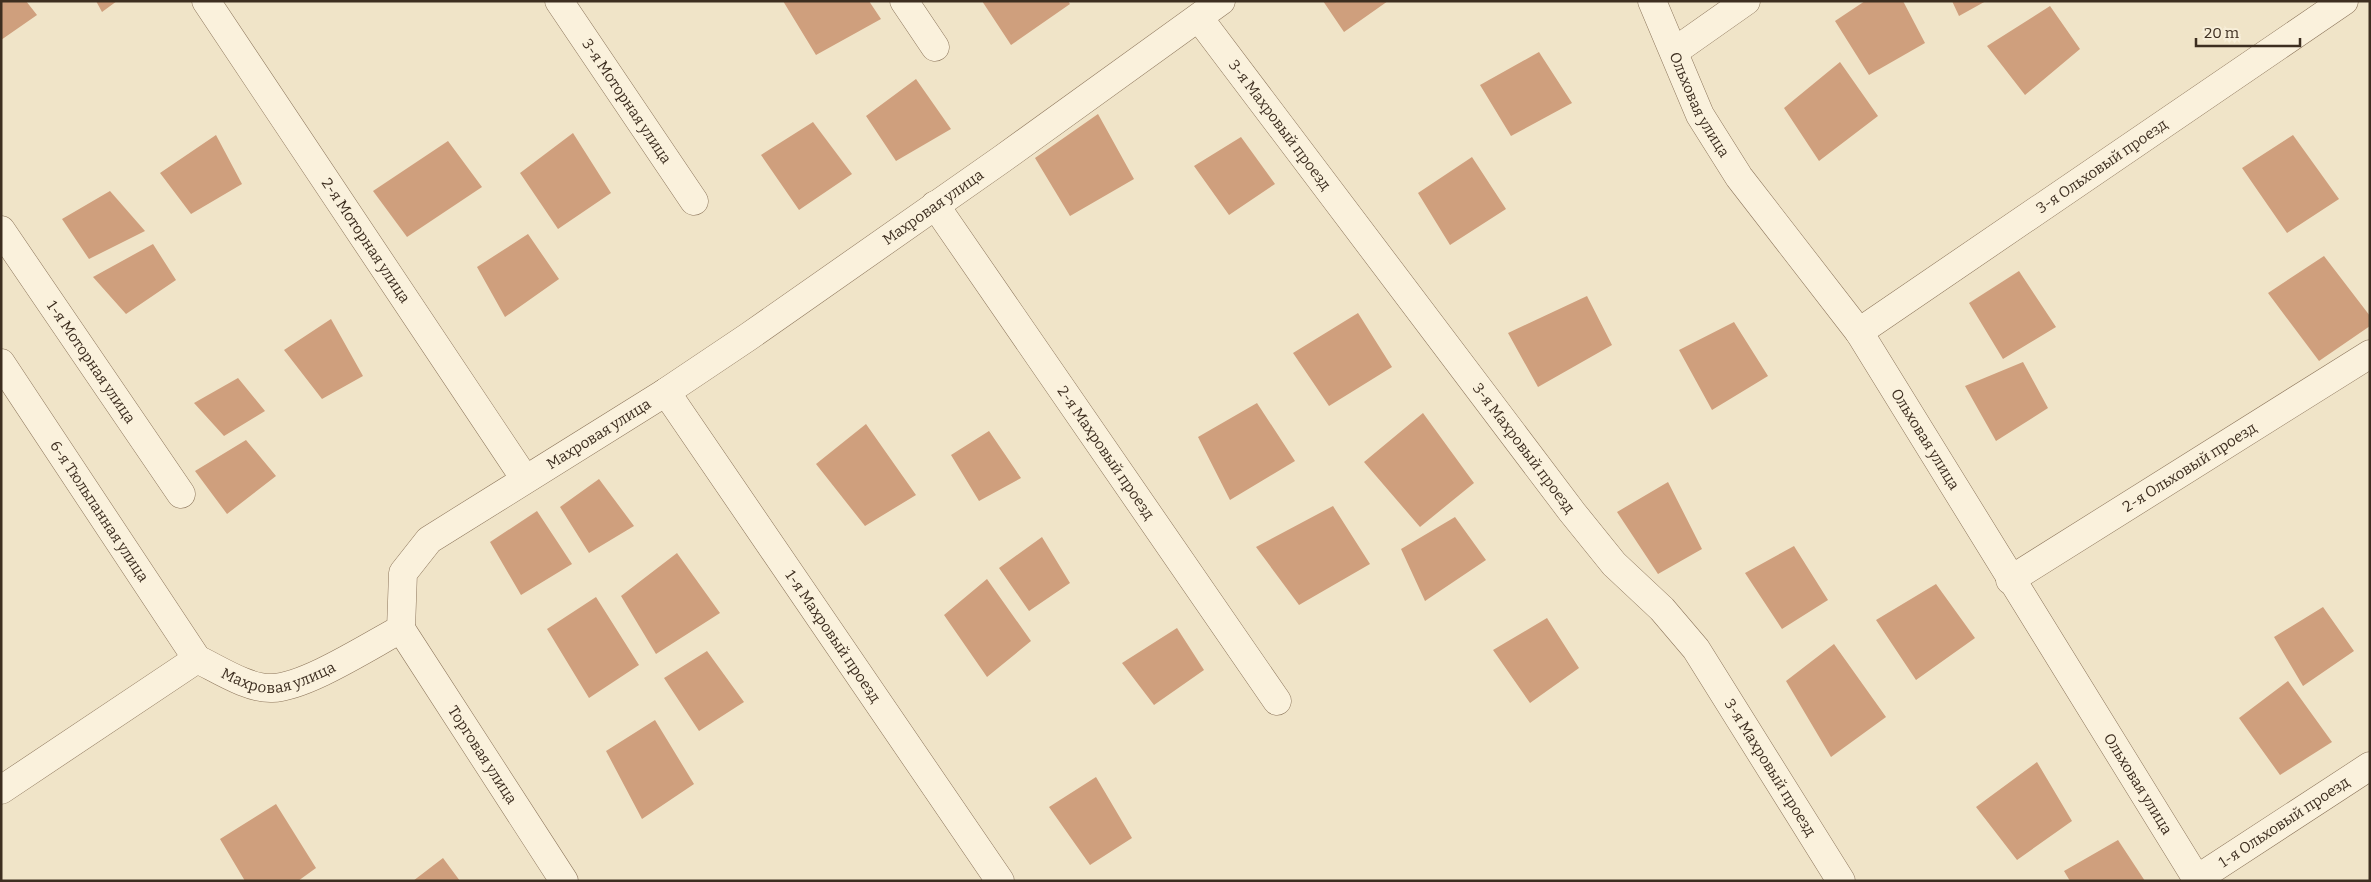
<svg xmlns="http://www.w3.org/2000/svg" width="2371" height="882" font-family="Bitter,serif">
	<rect width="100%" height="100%" fill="#f0e4c8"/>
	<!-- building -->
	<path fill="#cf9f7d" d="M1,1H26L37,15L1,40Z
		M96,1H117L102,12Z
		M783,1H869L881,19L816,55Z
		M982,1H1068L1070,4L1011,45Z
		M1323,1H1388L1344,32Z
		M1865,1H1903L1925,43L1869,75L1835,21Z
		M1952,1H1986L1959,16Z
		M2050,6L2080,49L2025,95L1987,46Z
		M1539,52L1572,103L1511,136L1480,85Z
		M1840,62L1878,116L1819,161L1784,108Z
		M916,79L951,129L896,161L866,116Z
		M1098,114L1134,179L1070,216L1035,158Z
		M813,122L852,174L799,210L761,155Z
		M573,133L611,193L558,229L520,173Z
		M216,135L242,184L191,214L160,173Z
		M2293,135L2339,199L2287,233L2242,168Z
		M1241,137L1275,184L1229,215L1194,166Z
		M448,141L482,187L407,237L373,191Z
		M1472,157L1506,209L1450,245L1418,193Z
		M110,191L145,231L89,259L62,219Z
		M528,234L559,279L505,317L477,267Z
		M153,244L176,280L126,314L93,277Z
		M2324,256L2370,316V326L2319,361L2268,293Z
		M2019,271L2056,327L2003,359L1969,303Z
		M1587,296L1612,345L1538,387L1508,333Z
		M1358,313L1392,367L1329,406L1293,353Z
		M331,319L363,376L322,399L284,350Z
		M1734,322L1768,376L1712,410L1679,350Z
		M2023,362L2048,408L1996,441L1965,386Z
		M238,378L265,411L224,436L194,403Z
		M1257,403L1295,461L1230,500L1198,437Z
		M1423,413L1474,483L1420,527L1364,462Z
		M866,424L916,495L865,526L816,464Z
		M989,431L1021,478L979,501L951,455Z
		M246,440L276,476L227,514L195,471Z
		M599,479L634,526L589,553L560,507Z
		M1668,482L1702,549L1658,574L1617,512Z
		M1333,506L1370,564L1299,605L1256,547Z
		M537,511L572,564L521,595L490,542Z
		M1455,517L1486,560L1425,601L1401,549Z
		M1042,537L1070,583L1029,611L999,568Z
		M1794,546L1828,600L1782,629L1745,573Z
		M677,553L720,613L656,654L621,596Z
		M987,579L1031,641L987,677L944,615Z
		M1936,584L1975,638L1916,680L1876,620Z
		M596,597L639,665L589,698L547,629Z
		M2323,607L2354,651L2303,686L2274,637Z
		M1547,618L1579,668L1530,703L1493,650Z
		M1177,628L1204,670L1154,705L1122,663Z
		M1834,644L1886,717L1831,757L1786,681Z
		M707,651L744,702L699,731L664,678Z
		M2288,681L2332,742L2280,775L2239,718Z
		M655,720L694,784L642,819L606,751Z
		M2037,762L2072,821L2017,860L1976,807Z
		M1096,777L1132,838L1090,865L1049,807Z
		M276,804L316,868L298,881H245L220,839Z
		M2118,840L2145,881H2070L2064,871Z
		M443,858L460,881H413Z"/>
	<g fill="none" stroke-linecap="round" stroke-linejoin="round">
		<!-- minor casing -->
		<g stroke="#8d765c" stroke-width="29">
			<g id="minor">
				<path id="s1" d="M206,1L525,479"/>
				<path id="s2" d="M559,1L694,201"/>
				<path d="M904,1L935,47"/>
				<path id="s3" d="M1652,1L1700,115L1739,177L1859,332L2198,881"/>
				<path id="s4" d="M1199,18L1572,512L1614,564L1662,609L1696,649L1841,881"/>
				<path d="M1675,51L1746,1"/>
				<path id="s5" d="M935,205L1277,701"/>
				<path id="s6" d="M1,230L181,494"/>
				<path id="s7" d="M1859,332L2344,1"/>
				<path id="s8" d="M1,363L197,659"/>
				<path id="s9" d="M666,392L1000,881"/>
				<path id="s10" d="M2010,580L2370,354"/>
				<path id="s11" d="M401,629L564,881"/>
				<path id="s12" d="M1,790L197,659C218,669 248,689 272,688C306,687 369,646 401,629L403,573L429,540L666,392L748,337L1002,159L1221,1"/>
				<path id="s13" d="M2197,879L2370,766"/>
			</g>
		</g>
		<!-- minor -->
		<use href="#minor" stroke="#faf1dc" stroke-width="28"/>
	</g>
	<g text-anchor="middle" stroke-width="4" stroke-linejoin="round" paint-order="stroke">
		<!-- street labels -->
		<g font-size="15" fill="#3d2e20" stroke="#f7eed8">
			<text dy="5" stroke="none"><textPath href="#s2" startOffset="121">3-я Моторная улица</textPath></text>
			<text dy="5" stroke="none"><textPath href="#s3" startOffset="114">Ольховая улица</textPath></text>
			<text dy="5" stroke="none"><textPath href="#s4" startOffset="134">3-я Махровый проезд</textPath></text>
			<text dy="5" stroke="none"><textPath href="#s7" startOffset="294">3-я Ольховый проезд</textPath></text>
			<text dy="5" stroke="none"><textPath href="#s12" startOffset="1162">Махровая улица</textPath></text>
			<text dy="5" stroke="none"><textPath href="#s1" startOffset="288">2-я Моторная улица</textPath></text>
			<text dy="5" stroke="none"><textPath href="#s6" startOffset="160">1-я Моторная улица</textPath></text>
			<text dy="5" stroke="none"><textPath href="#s12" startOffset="758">Махровая улица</textPath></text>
			<text dy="5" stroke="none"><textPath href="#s3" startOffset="519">Ольховая улица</textPath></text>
			<text dy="5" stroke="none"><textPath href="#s4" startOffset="539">3-я Махровый проезд</textPath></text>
			<text dy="5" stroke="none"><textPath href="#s5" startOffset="301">2-я Махровый проезд</textPath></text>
			<text dy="5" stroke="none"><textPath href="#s10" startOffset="212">2-я Ольховый проезд</textPath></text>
			<text dy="5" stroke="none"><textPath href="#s8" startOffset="178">6-я Тюльпанная улица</textPath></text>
			<text dy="5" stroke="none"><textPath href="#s9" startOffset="296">1-я Махровый проезд</textPath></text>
			<text dy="5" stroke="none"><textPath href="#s12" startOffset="324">Махровая улица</textPath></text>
			<text dy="5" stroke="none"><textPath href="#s11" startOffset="150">Торговая улица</textPath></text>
			<text dy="5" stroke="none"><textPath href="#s4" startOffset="944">3-я Махровый проезд</textPath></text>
			<text dy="5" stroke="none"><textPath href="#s3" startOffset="924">Ольховая улица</textPath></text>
			<text dy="5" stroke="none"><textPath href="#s13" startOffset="104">1-я Ольховый проезд</textPath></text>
		</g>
	</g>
	<!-- border -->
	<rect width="2371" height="882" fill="none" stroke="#3d2e20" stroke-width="5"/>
	<!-- scale -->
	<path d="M2196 38v8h104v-8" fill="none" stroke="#3d2e20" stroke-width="2.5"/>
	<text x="2204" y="38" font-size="15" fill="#3d2e20" stroke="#f7eed8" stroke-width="4" paint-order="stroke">20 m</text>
</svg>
